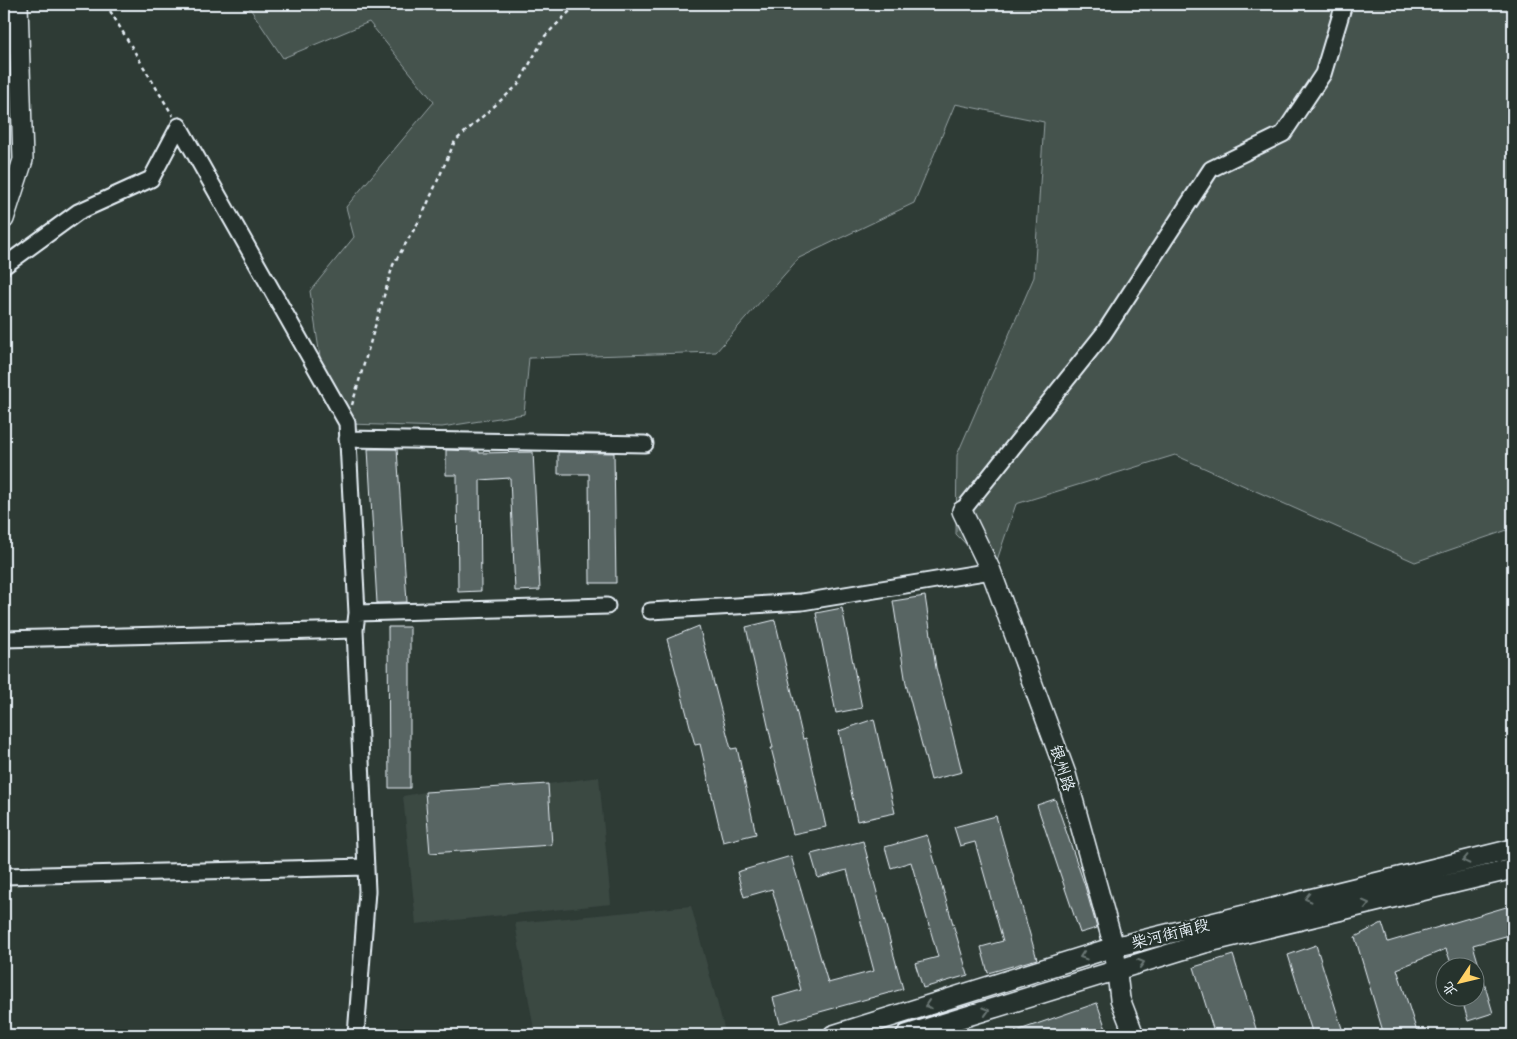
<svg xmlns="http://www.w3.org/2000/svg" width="1517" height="1039" font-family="Dekko,'LXGW WenKai TC',sans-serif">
	<rect width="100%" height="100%" fill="#2e3b35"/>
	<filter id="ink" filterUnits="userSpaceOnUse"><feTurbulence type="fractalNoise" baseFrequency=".02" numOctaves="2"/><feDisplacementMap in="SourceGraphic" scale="10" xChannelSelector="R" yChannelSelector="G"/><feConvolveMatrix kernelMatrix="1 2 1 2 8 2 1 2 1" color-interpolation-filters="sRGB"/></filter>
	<g filter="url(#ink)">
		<!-- built -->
		<path fill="#3b4843" d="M599,777L611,904L416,924L403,796L425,792L548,784Z
			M691,906L726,1035H535L515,923Z"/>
		<!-- green -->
		<path fill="#45524e" stroke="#96a2a3" d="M4,4H7L9,67H4Z
			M247,4H1513V528L1415,562L1175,455L1016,504L993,572L956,534L957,455L1034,277L1044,122L955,104L914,203L799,258L716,352L529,358L524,414L442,427L350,424L321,363L310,291L354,237L346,207L434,102L369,22L283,58Z"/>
		<!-- building -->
		<path fill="#596563" stroke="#e8f1f8" d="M368,449H397L407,602L377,603Z
			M446,450L479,451V453L533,452L540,590L515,591L510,478L480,480L481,591L458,592L457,475H446Z
			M558,452L614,453L616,583H590L589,474H558Z
			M925,596L936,668L962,772L931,780L906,684L893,601Z
			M842,608L862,708L836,713L816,613Z
			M775,620L803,739L806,738L826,827L793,834L771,748H773L746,627Z
			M699,626L731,749L737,748L756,834L723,842L700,744L695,745L667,639Z
			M388,627H410V788H389Z
			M874,719L895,813L857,821L839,731Z
			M548,784L552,845L430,853L425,792Z
			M1055,799L1085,886L1097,928L1080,933L1037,805Z
			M996,816L1037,959L988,973L981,947L1003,941L975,842L960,846L954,827Z
			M927,835L968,975L923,988L915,963L938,957L911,862L891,868L885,847Z
			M863,841L903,989L780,1023L773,998L801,990L772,889L744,897L737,872L791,856L828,983L874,971L847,870L818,878L811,854Z
			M1513,905V934L1473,945L1493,1013L1468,1021L1461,996H1474V966H1452L1446,949L1397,969L1418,1035H1384L1355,937L1382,923L1388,942Z
			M1316,945L1344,1035H1313L1288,955Z
			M1233,955L1258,1035H1215L1194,967Z
			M1097,1003L1108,1035H1008V1034Z"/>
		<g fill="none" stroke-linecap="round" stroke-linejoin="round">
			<!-- minor casing -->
			<g stroke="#e8f1f8" stroke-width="19">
				<path id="minor" d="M179,126L347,423L357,613L355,630L367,891L356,1035
					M4,266L78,212L151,179L179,126
					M347,439L645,444
					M962,511L1104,333L1211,169L1283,134L1323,74L1344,4
					M650,611L802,602L991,571
					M357,613L607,606
					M4,639L355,630
					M4,876L366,867"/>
			</g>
			<!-- major casing -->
			<g stroke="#e8f1f8" stroke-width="22">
				<path id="major" d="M4,219L23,160L18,4
					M962,511L991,571L1066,774L1114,947L1120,999L1134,1035
					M833,1035L1114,947L1513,849
					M906,1035L1205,943L1513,869"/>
			</g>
			<!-- path -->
			<path stroke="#e8f1f8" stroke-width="2.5" stroke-dasharray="4 4" stroke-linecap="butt" d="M106,4L173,116
				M352,405L393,265L422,216L455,141L518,85L545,36L577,4"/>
			<!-- minor -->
			<use href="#minor" stroke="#26332d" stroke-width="15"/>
			<!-- major -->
			<use href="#major" stroke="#26332d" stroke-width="19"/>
		</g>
		<!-- one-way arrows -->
		<defs><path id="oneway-chevron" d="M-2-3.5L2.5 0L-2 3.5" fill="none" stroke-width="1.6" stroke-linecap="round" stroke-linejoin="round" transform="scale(1.25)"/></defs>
		<g stroke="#6a7674">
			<use href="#oneway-chevron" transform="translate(1466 860) rotate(167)"/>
			<use href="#oneway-chevron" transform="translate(1308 898) rotate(166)"/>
			<use href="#oneway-chevron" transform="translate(1366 904) rotate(-14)"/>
			<use href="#oneway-chevron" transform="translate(1083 956) rotate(162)"/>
			<use href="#oneway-chevron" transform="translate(1141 963) rotate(-17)"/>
			<use href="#oneway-chevron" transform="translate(928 1005) rotate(162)"/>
			<use href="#oneway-chevron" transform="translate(986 1011) rotate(-17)"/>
		</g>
	</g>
	<g text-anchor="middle" stroke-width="4.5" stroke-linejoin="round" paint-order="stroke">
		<!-- street labels -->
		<g font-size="16" fill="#e8f1f8" stroke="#26332d">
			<text transform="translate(1063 768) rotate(72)" y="6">银州路</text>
			<text transform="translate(1170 933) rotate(-14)" y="6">柴河街南段</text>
		</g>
	</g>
	<!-- margin -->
	<rect width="1517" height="1039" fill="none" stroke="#26332d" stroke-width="20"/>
	<rect x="10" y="10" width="1497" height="1019" fill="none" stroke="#e8f1f8" stroke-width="2" filter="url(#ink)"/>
	<!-- north arrow -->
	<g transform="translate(1460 982) rotate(235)"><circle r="24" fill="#26332d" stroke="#747f7e"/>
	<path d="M0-4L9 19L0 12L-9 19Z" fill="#ffd166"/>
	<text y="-8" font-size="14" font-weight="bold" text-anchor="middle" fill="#e8f1f8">北</text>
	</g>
</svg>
